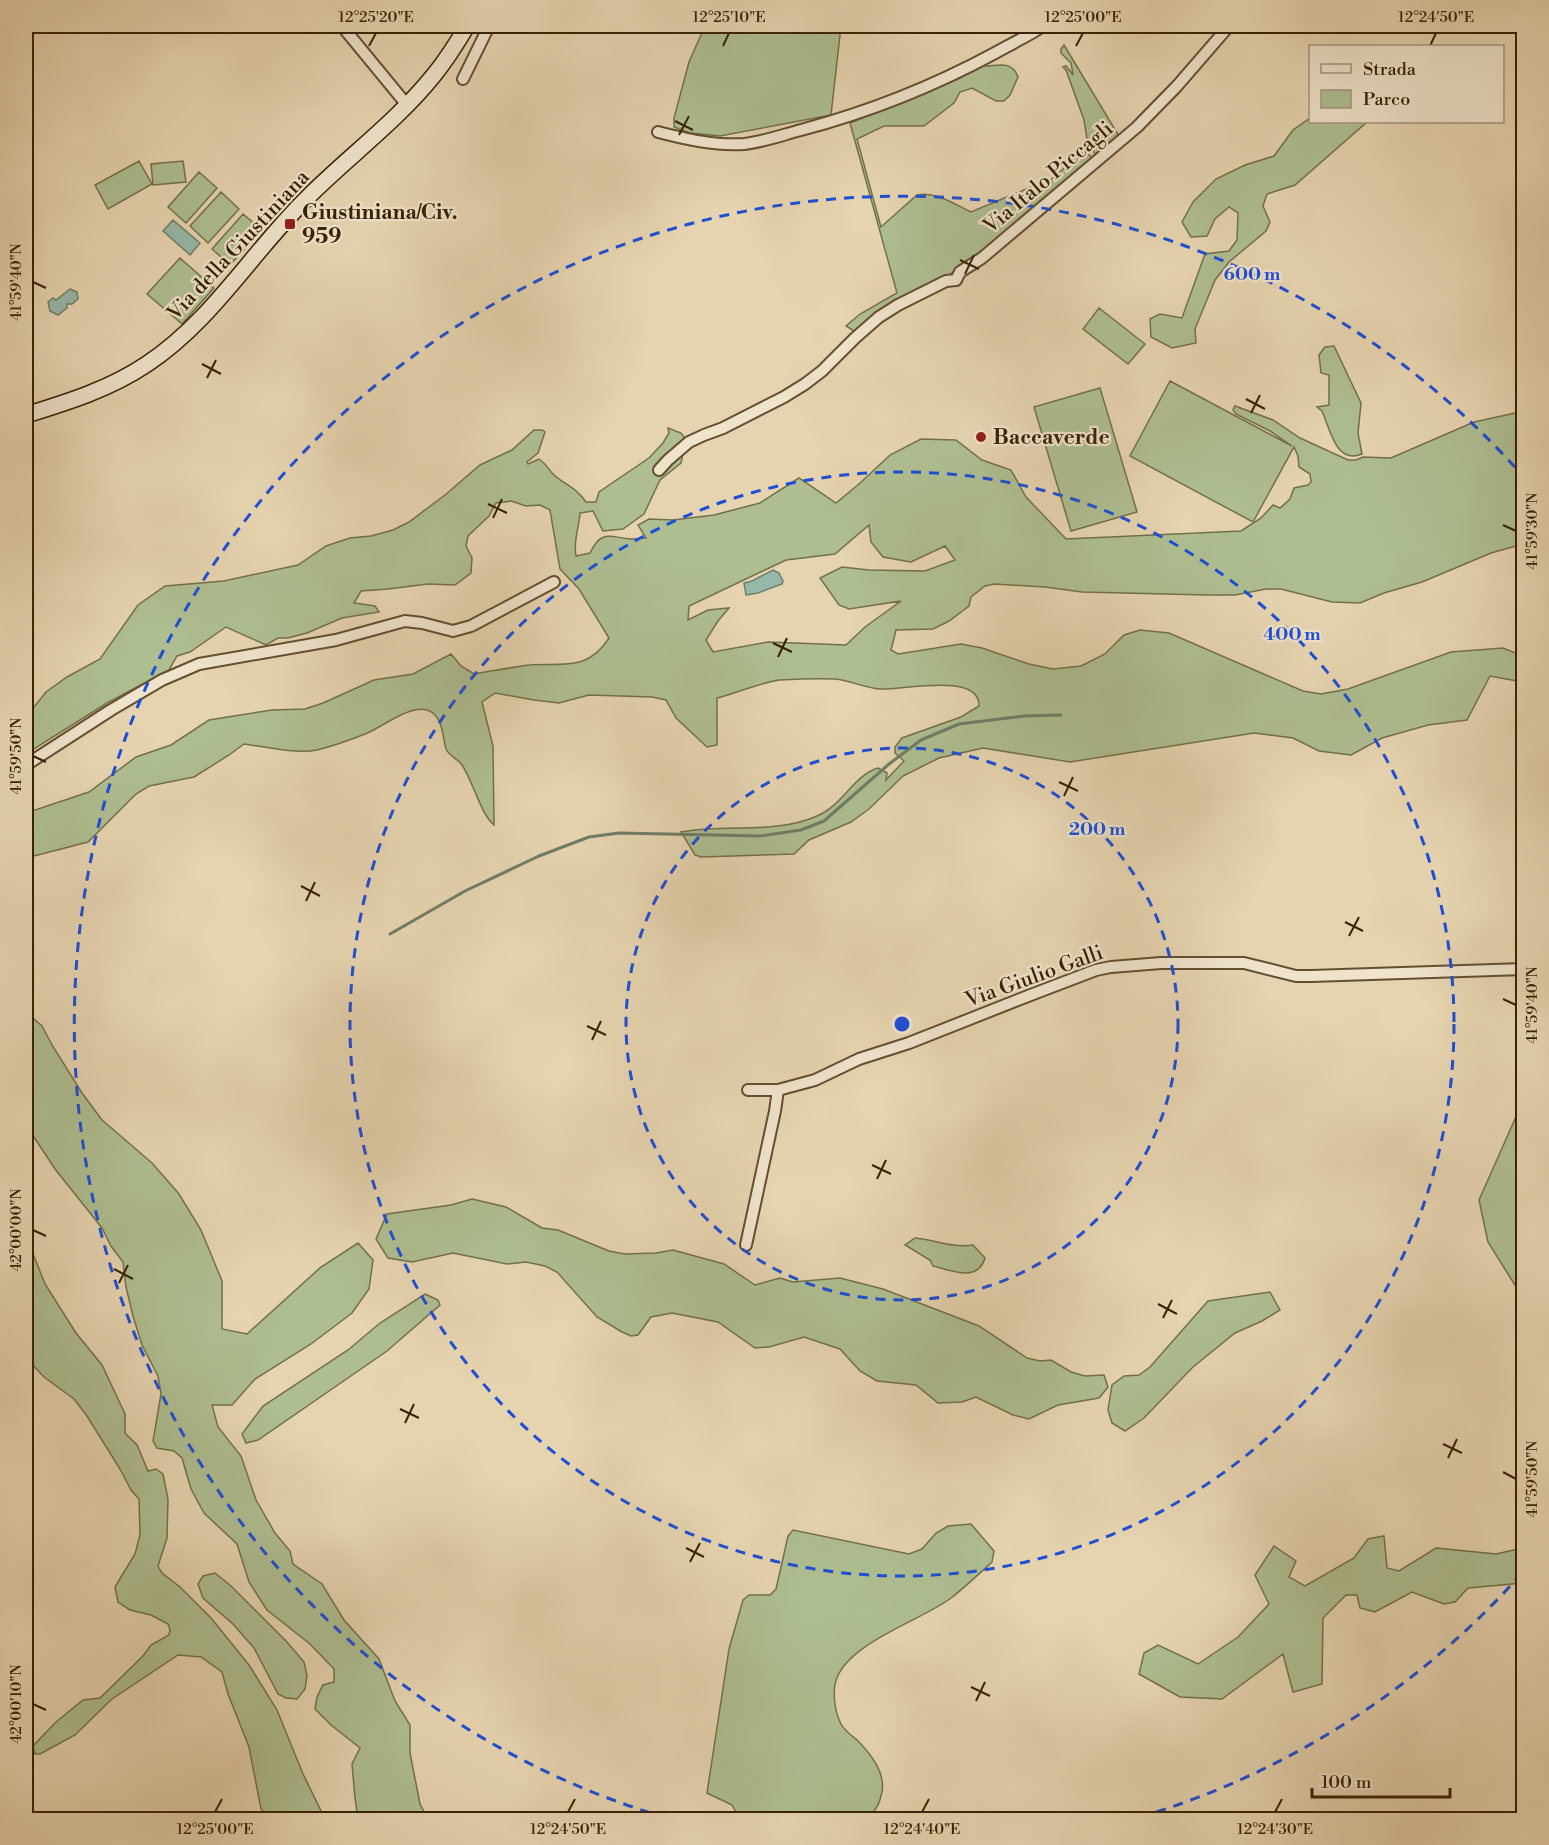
<svg xmlns="http://www.w3.org/2000/svg" width="1549" height="1845" font-family="'Libre Bodoni',serif">
	<rect width="100%" height="100%" fill="#e6d4b0"/>
	<filter id="stains"><feTurbulence type="fractalNoise" baseFrequency=".00333" numOctaves="4"/><feColorMatrix values="0 0 0 0 .2 0 0 0 0 .09 0 0 0 0 .02 0 0 0 .5 -.17"/></filter>
	<radialGradient id="worn" r=".72"><stop offset=".6" stop-color="#630" stop-opacity="0"/><stop offset="1" stop-color="#630" stop-opacity=".3"/></radialGradient>
	<!-- green -->
	<path fill="#aebe91" stroke="#72704b" stroke-width="1.5" fill-rule="evenodd" d="M705,26H841L831,115L720,136L690,133L674,127V118L689,62Z
		M1064,45L1119,136L1096,156L1087,139L1084,120L1066,70L1063,67L1066,66L1073,75L1071,63L1061,53V49Z
		M983,66C999,66 1012,60 1018,77L1010,95L1004,101H996L972,88L960,92L954,103L924,126H884L857,139L881,227L917,195C936,191 954,204 971,212L1031,187L1039,190L1084,151L1093,158C1045,198 999,243 946,277C916,296 883,310 854,331L846,326L860,314L897,293L850,123L960,78L970,71Z
		M1310,118V122H1367L1295,185L1267,194L1263,206L1270,222L1266,231L1229,262L1215,280L1195,329L1196,343L1172,348L1151,337L1150,319L1160,314L1182,318L1205,254L1229,251L1237,240L1238,213L1229,207L1215,219L1207,236L1191,237L1182,222L1193,202L1216,179L1245,165L1274,156L1293,130Z
		M139,161L152,184L108,209L95,185Z
		M183,161L186,182L153,185L151,164Z
		M199,172L217,188L186,223L168,207Z
		M221,192L239,209L208,243L190,226Z
		M243,214L262,230L230,265L212,249Z
		M180,258L214,288L182,324L147,294Z
		M1099,308L1145,344L1128,364L1083,329Z
		M1334,346L1361,403L1358,433L1362,454C1336,465 1330,429 1322,411L1317,407L1329,405V375L1321,373L1319,355L1325,347Z
		M1170,381L1292,446L1270,431L1236,414L1233,410L1235,406L1273,420L1300,438L1348,460H1356L1363,457L1391,458L1474,422L1520,412L1523,410V547L1516,546L1491,553L1422,582L1384,593L1360,603L1332,602L1281,589H1266L1235,595H1207L1082,592L1045,587L994,584L985,586L971,597L969,606L949,621L933,629L896,630L891,650L898,654L961,644L982,648L1029,664L1053,669L1081,666L1105,654L1124,635L1140,630L1169,633L1303,691L1321,694L1348,689L1451,652L1503,648L1523,656V682L1490,676L1467,720L1428,725L1382,738L1351,755L1319,751L1293,738L1254,733L1070,762L983,748L939,758L903,776L869,809L851,822L809,840L794,854L701,857L695,855L681,832C726,823 774,835 817,816C842,806 854,775 878,768L887,773L886,780L904,761L895,753V747L902,738L961,717L979,706C980,671 899,691 880,689C864,688 850,680 835,679C817,678 797,679 779,680C760,683 736,693 717,698V745L707,747L676,718L666,700L652,697L589,695L559,703L534,700L495,693L482,702L493,746L494,825C480,813 474,783 462,765C458,759 449,756 446,749C443,739 443,723 435,715C417,697 384,727 365,734C350,740 333,746 317,750C297,754 265,747 244,744L229,755L194,777L149,786L136,794L88,842L26,858V813L89,792L136,757L171,745L209,720L272,710L305,709L323,703L374,680L413,674L451,654L461,666L474,674C493,671 512,667 530,665C564,663 588,671 609,638L579,589L560,569L550,510L540,505L526,506L511,501L496,503L489,516L468,536L466,546L472,558L471,573L455,585L428,584L388,589L361,591L354,603L375,606L379,612L342,618L307,633L288,638H278L266,645L226,627L190,652L177,656L169,670L107,703L26,754V717L46,692L67,677L100,659L138,605L165,586L224,581L298,565L326,546L350,538L371,536L393,530L409,522L445,495L480,465L512,450L534,430H542L545,432L538,453L527,462L528,464L539,459C545,463 548,468 552,473C564,485 575,486 586,502H596L599,492L649,458L663,443L669,433L668,428L681,433L686,440L681,463L660,480L644,514L623,529L603,531L593,511L580,513C579,528 573,541 576,556L590,553C602,528 611,538 631,539C636,539 641,538 646,538L638,525L649,519L673,520L714,515L760,503L799,478L836,503L859,484L890,455L921,439L956,440L982,460L1011,470L1026,497L1066,539L1241,531L1261,518L1273,505L1280,508L1290,499L1294,488L1308,485L1311,482L1310,474L1299,467L1298,456L1294,447L1253,522L1130,456ZM869,525L871,542L883,557L911,562L945,546L955,560L925,571L869,570L842,567L820,578L839,605L849,609L901,601L865,627L846,645L768,642L713,652L706,640L718,621L729,608L708,610L688,620L689,606L786,560L835,554Z
		M1100,388L1137,512L1071,531L1034,407Z
		M26,1012L42,1026L52,1045L82,1093L102,1120L152,1163L179,1194L201,1230L222,1281V1329L247,1334L321,1267L358,1243L373,1260L369,1289L352,1313L311,1344L255,1379L232,1405H212L218,1427L241,1456L256,1500L275,1533L290,1551L293,1564L322,1584L344,1620L379,1659L395,1701L410,1725V1753L420,1804L428,1819H358L355,1798L352,1764L360,1748L331,1725L315,1709L317,1697L323,1685L334,1682V1669L310,1644L267,1610L249,1582L237,1544L204,1513L191,1489L182,1458L174,1451L157,1448L153,1441L161,1394L158,1376L142,1345L133,1316L126,1287L123,1262L111,1246L102,1228L55,1169L26,1125Z
		M1523,1101L1524,1298H1523L1488,1242L1479,1200Z
		M472,1199L506,1207L542,1228L558,1230L609,1251L625,1254L656,1253L673,1250L724,1264L755,1285L780,1278L793,1282L840,1278L883,1289L979,1326L1027,1358L1040,1361L1051,1360L1071,1372L1085,1376L1104,1375L1108,1387L1099,1398L1058,1405L1029,1419L1013,1415L976,1397L962,1402L938,1403L916,1385L877,1381L860,1371L840,1349L804,1337L769,1347L755,1348L718,1322L672,1313L651,1317L638,1335L631,1336L622,1332L597,1317L557,1272L545,1266L526,1262L507,1264L453,1253L412,1262L388,1258L376,1239L387,1214L451,1205Z
		M26,1216V1236L45,1284L76,1333L102,1365L125,1414V1433L137,1445L148,1471L156,1469L163,1474L168,1499L167,1538L158,1566L162,1573L180,1587L211,1618L249,1665L277,1710L303,1774L325,1819H270L261,1809L249,1747L228,1694L222,1672L201,1657L178,1655L112,1699L75,1735L40,1754H35L33,1746L55,1723L83,1700L100,1698L143,1656L151,1645L169,1635L170,1630L168,1624L151,1615L130,1610L118,1602L115,1587L135,1554L140,1535L139,1499L131,1490L120,1469L87,1416L74,1399L44,1377L26,1358Z
		M915,1238C935,1240 953,1248 973,1245L985,1258C978,1283 950,1270 933,1266L930,1260L905,1245Z
		M1270,1292L1280,1310L1262,1321L1235,1333L1193,1367L1144,1418L1125,1431L1112,1423L1108,1410L1112,1385L1124,1376L1139,1375L1150,1367L1208,1301Z
		M425,1294L438,1300L440,1305L387,1351L258,1440L246,1443L242,1434L263,1406L348,1350L380,1323Z
		M971,1524L994,1551L992,1562C979,1574 965,1587 951,1598C921,1621 843,1644 835,1684C833,1696 835,1712 841,1724C844,1730 852,1736 857,1740C871,1754 888,1775 881,1796C878,1808 873,1815 861,1820L740,1819L732,1805L707,1793L729,1649L743,1600L749,1595H770L776,1589L788,1536L793,1530L909,1554L922,1549L936,1533L948,1526Z
		M1384,1536L1387,1568L1399,1571L1436,1548L1496,1554L1523,1548V1583L1468,1588L1455,1602L1444,1604L1412,1592L1375,1612L1360,1608L1357,1595H1346L1323,1618L1322,1684L1293,1692L1283,1654L1222,1699L1180,1697L1139,1674L1144,1653L1158,1645L1198,1664L1238,1637L1269,1604L1255,1575L1274,1546L1296,1561L1289,1577L1305,1586L1354,1558L1368,1539Z
		M215,1573L231,1586L287,1642L304,1662L307,1676L305,1689L297,1699L286,1698L278,1694L254,1648L233,1624L203,1598L198,1584L203,1576Z"/>
	<!-- water -->
	<path fill="#96b8a9" stroke="#707c67" stroke-width="1.5" d="M173,220L200,243L190,255L163,231Z
		M70,289L77,292L78,299L72,304H67V308L58,315L50,311L48,302L53,298L56,300Z
		M773,570L779,573L783,581L782,584L758,593L746,595L744,583L752,581Z"/>
	<g fill="none" stroke-linecap="round" stroke-linejoin="round">
		<!-- stream -->
		<path stroke="#707c67" stroke-width="3" d="M390,934L465,891L539,856L589,837L619,833L760,836L801,830L824,821L889,764L921,740L959,724L1024,716L1061,715"/>
		<!-- street casing -->
		<g stroke="#634e30" stroke-width="14">
			<path id="street" d="M342,26L407,105
				M463,79L489,26
				M658,132C686,139 714,146 744,144C763,142 782,135 801,130C869,112 934,86 995,53C1011,44 1028,36 1043,26
				M659,470L668,460L689,442L704,435L723,428L784,397L805,384L822,371L855,338L879,317L898,305L946,281L956,280L960,272L982,258L1137,127L1177,86L1229,26
				M26,765L111,710L162,680L199,664L336,640L405,621L422,623L453,631L471,626L554,582
				M748,1090H778L815,1080L859,1059L909,1043L1028,996L1096,970L1111,967L1161,963H1244L1296,976H1311L1524,969
				M746,1245L775,1111L778,1090"/>
		</g>
		<!-- secondary casing -->
		<g stroke="#372205" stroke-width="18">
			<path id="secondary" d="M26,415C68,402 110,389 147,364C212,321 252,252 307,198C349,156 397,121 434,75C447,59 457,43 467,26"/>
		</g>
		<!-- street -->
		<use href="#street" stroke="#efe3cc" stroke-width="10"/>
		<!-- secondary -->
		<use href="#secondary" stroke="#efe3cc" stroke-width="15"/>
	</g>
	<!-- ticks -->
	<path fill="none" stroke="#372205" stroke-width="2" d="M369,46L376,33M723,46L729,33M1076,46L1083,33M1430,46L1436,33M675,121L693,130M679,135L689,116M960,260L979,269M965,274L974,255M33,282L46,288M202,364L221,374M207,378L216,360M1246,399L1265,409M1251,413L1260,395M488,504L507,513M493,518L502,499M1503,525L1516,531M773,643L792,652M778,657L787,638M33,756L46,762M1059,782L1078,791M1064,796L1073,777M301,886L320,896M306,901L315,882M1345,922L1363,931M1349,936L1359,917M1503,999L1516,1005M587,1026L606,1035M592,1040L601,1021M872,1165L891,1174M877,1179L886,1160M33,1230L46,1236M114,1269L133,1279M119,1283L128,1265M1158,1304L1177,1314M1163,1318L1172,1300M400,1409L419,1418M405,1423L414,1404M1443,1444L1462,1453M1448,1458L1457,1439M1503,1472L1516,1479M686,1548L704,1557M690,1562L700,1543M971,1687L990,1696M976,1701L985,1682M33,1704L46,1710M215,1812L222,1799M568,1812L575,1799M922,1812L929,1799M1275,1812L1282,1799"/>
	<!-- distance rings -->
	<g fill="none" stroke="#1d4ed8" stroke-width="3" stroke-dasharray="10 8">
		<circle cx="902" cy="1024" r="276"/>
		<circle cx="902" cy="1024" r="552"/>
		<path d="M1522 1573A828 828 0 0 1 1137 1818M667 1818A828 828 0 1 1 1522 475"/>
	</g>
	<!-- markers -->
	<g fill="#8f2418" stroke="#efe3cc" stroke-width="2">
		<rect x="284" y="218" width="12" height="12" rx="3"/>
		<circle cx="981" cy="437" r="6"/>
	</g>
	<g text-anchor="middle" stroke-width="4.5" stroke-linejoin="round" paint-order="stroke">
		<!-- street labels -->
		<g font-size="21" fill="#372205" stroke="#efe3cc">
			<text transform="translate(1048 177) rotate(-40)" y="7">Via Italo Piccagli</text>
			<text transform="translate(238 245) rotate(-47)" y="7">Via della Giustiniana</text>
			<text transform="translate(1034 976) rotate(-20)" y="7">Via Giulio Galli</text>
		</g>
		<!-- poi labels -->
		<g font-size="21" font-weight="bold" fill="#372205" stroke="#efe3cc" text-anchor="start">
			<text x="302" y="219">Giustiniana/Civ.<tspan x="302" dy="24">959</tspan></text>
			<text x="993" y="444">Baccaverde</text>
		</g>
	</g>
	<circle cx="902" cy="1024" r="9" fill="#1d4ed8" stroke="#efe3cc" stroke-width="3"/>
	<g font-size="18" text-anchor="middle" font-weight="bold" fill="#1d4ed8" stroke="#efe3cc" stroke-width="4.5" stroke-linejoin="round" paint-order="stroke">
		<text x="1252" y="280">600 m</text>
		<text x="1292" y="640">400 m</text>
		<text x="1097" y="835">200 m</text>
	</g>
	<!-- margin -->
	<rect width="1549" height="1845" fill="none" stroke="#e6d4b0" stroke-width="66"/>
	<!-- legend -->
	<rect x="1309" y="45" width="195" height="78" fill="#efe3cc" stroke="#a5967c" stroke-width="1.5"/>
	<rect x="1321" y="64" width="30" height="9" fill="#efe3cc" stroke="#a5967c" stroke-width="1.5"/>
	<text x="1363" y="75" font-size="18" fill="#372205">Strada</text>
	<rect x="1321" y="90" width="30" height="18" fill="#aebe91" stroke="#a5967c" stroke-width="1.5"/>
	<text x="1363" y="105" font-size="18" fill="#372205">Parco</text>
	<!-- scale -->
	<path d="M1312 1788v9h138v-9" fill="none" stroke="#372205" stroke-width="3"/>
	<text x="1321" y="1788" font-size="18" fill="#372205" stroke="#efe3cc" stroke-width="4.5" paint-order="stroke">100 m</text>
	<rect x="33" y="33" width="1483" height="1779" fill="none" stroke="#372205" stroke-width="2"/>
	<g font-size="15" text-anchor="middle" fill="#372205">
		<text x="376" y="22">12°25'20"E</text>
		<text x="729" y="22">12°25'10"E</text>
		<text x="1083" y="22">12°25'00"E</text>
		<text x="1436" y="22">12°24'50"E</text>
		<text transform="translate(16 282) rotate(-90)" y="5">41°59'40"N</text>
		<text transform="translate(1532 531) rotate(-90)" y="5">41°59'30"N</text>
		<text transform="translate(16 756) rotate(-90)" y="5">41°59'50"N</text>
		<text transform="translate(1532 1005) rotate(-90)" y="5">41°59'40"N</text>
		<text transform="translate(16 1230) rotate(-90)" y="5">42°00'00"N</text>
		<text transform="translate(1532 1479) rotate(-90)" y="5">41°59'50"N</text>
		<text transform="translate(16 1704) rotate(-90)" y="5">42°00'10"N</text>
		<text x="215" y="1834">12°25'00"E</text>
		<text x="568" y="1834">12°24'50"E</text>
		<text x="922" y="1834">12°24'40"E</text>
		<text x="1275" y="1834">12°24'30"E</text>
	</g>
	<rect width="100%" height="100%" filter="url(#stains)"/>
	<rect width="100%" height="100%" fill="url(#worn)"/>
</svg>
